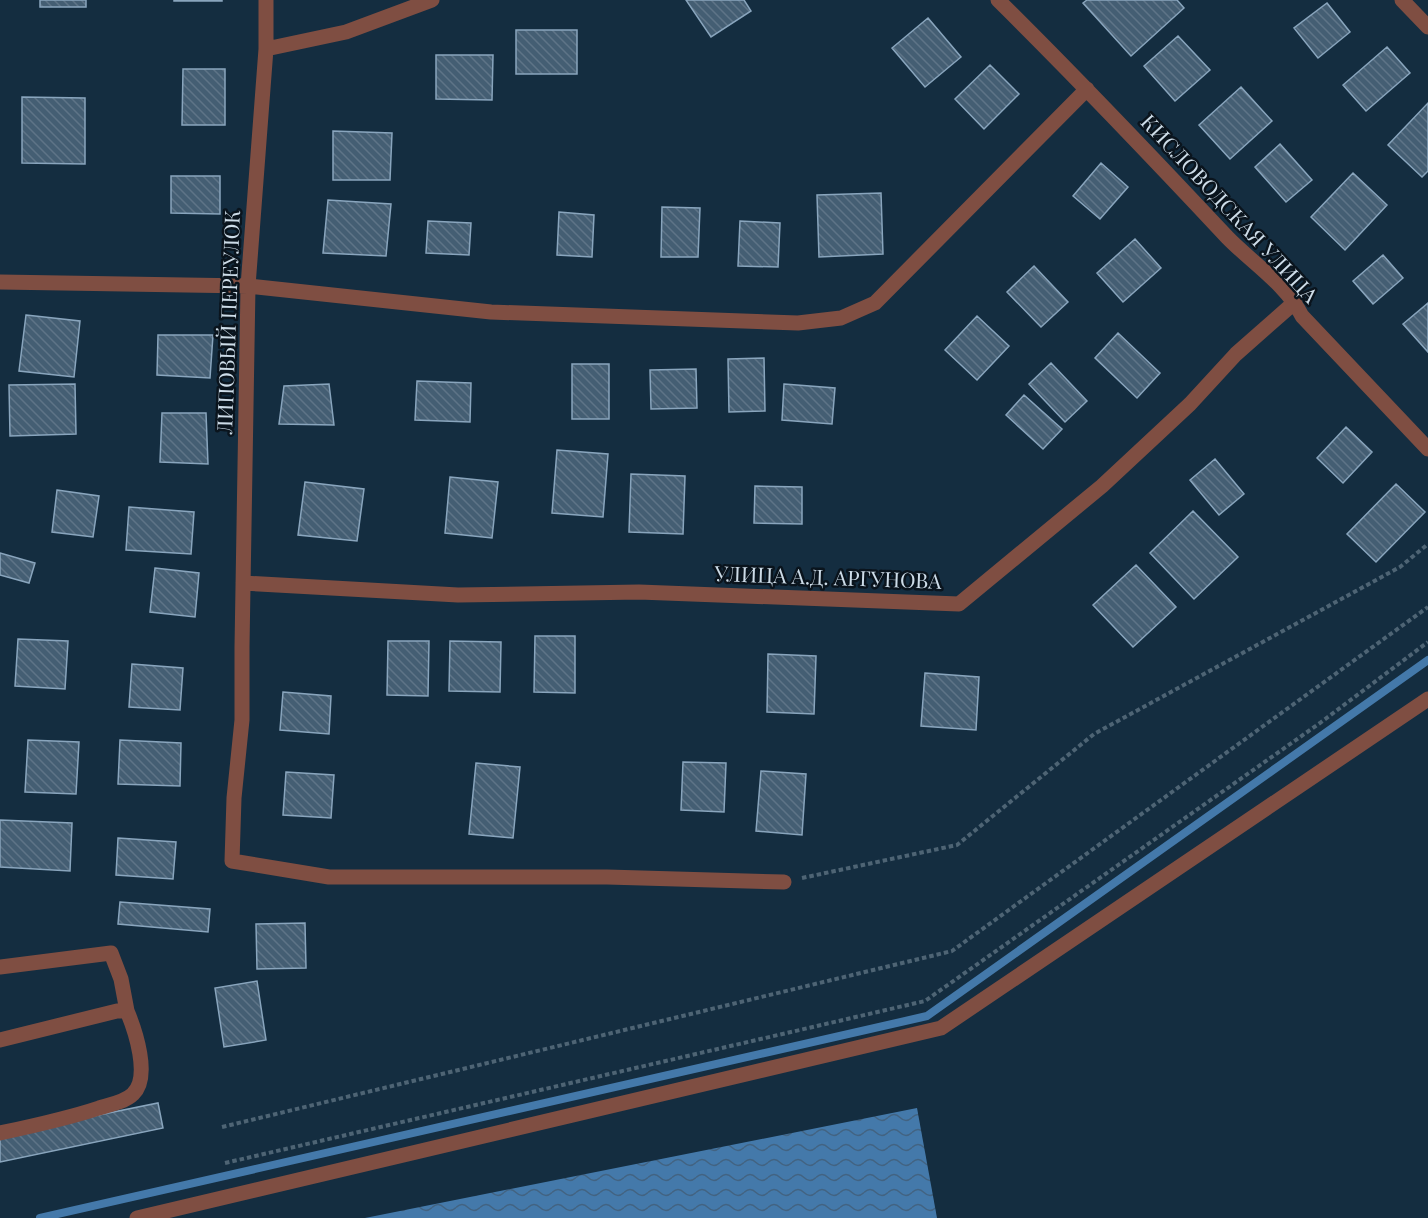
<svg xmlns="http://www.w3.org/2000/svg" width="1428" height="1218" font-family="'Playfair Display',serif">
	<defs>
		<pattern id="water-waves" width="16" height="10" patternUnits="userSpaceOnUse" patternTransform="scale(1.5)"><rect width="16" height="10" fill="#4479aa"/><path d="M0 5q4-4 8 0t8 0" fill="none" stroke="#426382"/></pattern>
		<pattern id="building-back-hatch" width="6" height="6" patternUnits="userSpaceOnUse" patternTransform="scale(1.5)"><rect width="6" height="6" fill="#445e73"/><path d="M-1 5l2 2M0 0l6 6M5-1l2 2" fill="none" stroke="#5e7487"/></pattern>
	</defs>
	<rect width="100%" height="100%" fill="#142d40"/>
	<!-- water -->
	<path fill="url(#water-waves)" d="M917,1108L937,1218H365Z"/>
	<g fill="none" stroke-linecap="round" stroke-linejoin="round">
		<!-- stream -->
		<path stroke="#4479aa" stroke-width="8" d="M40,1218L927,1016L1428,660"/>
	</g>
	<!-- building -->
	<path fill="url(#building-back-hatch)" stroke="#89a5bd" stroke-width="1.5" d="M40,0H86V7H40Z
		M174,0H222V1H174Z
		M686,0H744L751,11L711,37Z
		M1087,0H1177L1184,8L1131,56L1083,3Z
		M1327,3L1350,32L1318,58L1294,28Z
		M928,18L961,57L925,87L892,48Z
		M516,30H577V74H516Z
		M1178,36L1210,70L1175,101L1144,66Z
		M1387,47L1410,73L1366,111L1343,85Z
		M436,55H493L492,100L436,99Z
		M990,65L1019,94L984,129L955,99Z
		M183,69H225V125H182Z
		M1241,87L1272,121L1230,159L1199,125Z
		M22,97L85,98V164L22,163Z
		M1428,103V171L1422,177L1388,145Z
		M333,131L392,133L390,180H333Z
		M1280,144L1312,180L1286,202L1255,167Z
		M1101,163L1128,187L1100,219L1073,196Z
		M1353,173L1387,205L1345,250L1311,217Z
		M171,176H220V214L171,213Z
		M881,193L883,254L819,257L817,195Z
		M328,200L391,204L386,256L323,253Z
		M662,207L700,208L698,257H661Z
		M559,212L594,215L592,257L557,255Z
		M428,221L471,223L469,255L426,253Z
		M740,221L780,223L778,267L738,266Z
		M1135,239L1161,268L1123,302L1097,273Z
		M1383,255L1403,278L1373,304L1353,281Z
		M1034,266L1068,302L1041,327L1007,292Z
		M1428,303V352L1403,324Z
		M26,315L80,321L74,377L19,371Z
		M977,316L1009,346L977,380L945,350Z
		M1118,333L1160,373L1137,398L1095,358Z
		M158,335H213L210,378L157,375Z
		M764,358L765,411L729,412L728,359Z
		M1051,363L1087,401L1065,422L1029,384Z
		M572,364H609V419H572Z
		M696,369L697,408L651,409L650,370Z
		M417,381L471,383L470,422L415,420Z
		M75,384L76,434L10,436L9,385Z
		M329,384L334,425L279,424L284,386Z
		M784,384L835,388L832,424L782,420Z
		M1024,395L1062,429L1043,449L1006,415Z
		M162,413H206L208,464L160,462Z
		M1346,427L1372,452L1343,483L1317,458Z
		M557,450L608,454L603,517L552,513Z
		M1215,459L1244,494L1219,515L1190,480Z
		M631,474L685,476L683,534L629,532Z
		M450,477L498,482L492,538L445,533Z
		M305,482L364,489L357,541L298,535Z
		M1396,484L1425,512L1376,562L1347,534Z
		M755,486L802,487V524L754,523Z
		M57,490L99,496L93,537L52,532Z
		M129,507L194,512L191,554L126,550Z
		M1193,511L1238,557L1194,599L1150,553Z
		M0,553L35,563L29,583L0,575Z
		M1136,565L1176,607L1133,647L1093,605Z
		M155,568L199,573L195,617L150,612Z
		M535,636H575V693L534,692Z
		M18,639L68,641L65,689L15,686Z
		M388,641H429L428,696L387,695Z
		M450,641L501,642L500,692L449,691Z
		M768,654L816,656L814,714L767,712Z
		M132,664L183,668L180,710L129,707Z
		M925,673L979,677L976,730L921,726Z
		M283,692L331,696L329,734L280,730Z
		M28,740L79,742L76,794L25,792Z
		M120,740L181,743L180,786L118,784Z
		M683,762L726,763L724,812L681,810Z
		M476,763L520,767L513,838L469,834Z
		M761,771L806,774L802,835L756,831Z
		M286,772L334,775L331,818L283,815Z
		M0,820L72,823L70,871L0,867Z
		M118,838L176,842L173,879L116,875Z
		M120,902L210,909L208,932L118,924Z
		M305,923L306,968L257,969L256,924Z
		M257,981L266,1040L224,1047L215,988Z
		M158,1103L163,1128L0,1162V1135Z"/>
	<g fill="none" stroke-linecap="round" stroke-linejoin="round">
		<!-- path -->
		<path stroke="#4e6474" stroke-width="4" stroke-dasharray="4.5 3" stroke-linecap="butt" d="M802,878L957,845L1094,734L1400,567L1428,544
			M222,1127L952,951L1428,607
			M225,1163L925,1001L1320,723L1428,642"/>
		<!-- minor -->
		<path stroke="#7f4e42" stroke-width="15" d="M266,0V49L248,286L242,647V720L234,798L232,861L329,877H607L784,882
			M998,0C1076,77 1152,157 1227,237C1251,262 1286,284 1302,316L1428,449
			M1402,0L1428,27
			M266,49L346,32L432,0
			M0,282L248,286L491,312L798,323L841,318L875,303L1087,89
			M243,583L458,595L639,592L959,604L1102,486L1190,404L1236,354L1295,302
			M0,967L111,953L121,979L127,1011
			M0,1040L117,1011H127C135,1030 151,1077 133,1094C125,1102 109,1105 99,1108C66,1119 33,1126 0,1133
			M137,1218L941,1028L1428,699"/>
	</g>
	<g text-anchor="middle" stroke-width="5" stroke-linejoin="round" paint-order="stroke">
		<!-- street labels -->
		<g font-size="21" fill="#cddce8" stroke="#0a141d">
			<text transform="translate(1229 209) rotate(47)" y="7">КИСЛОВОДСКАЯ УЛИЦА</text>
			<text transform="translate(229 322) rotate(-88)" y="7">ЛИПОВЫЙ ПЕРЕУЛОК</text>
			<text transform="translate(828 578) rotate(2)" y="7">УЛИЦА А.Д. АРГУНОВА</text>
		</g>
	</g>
</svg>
